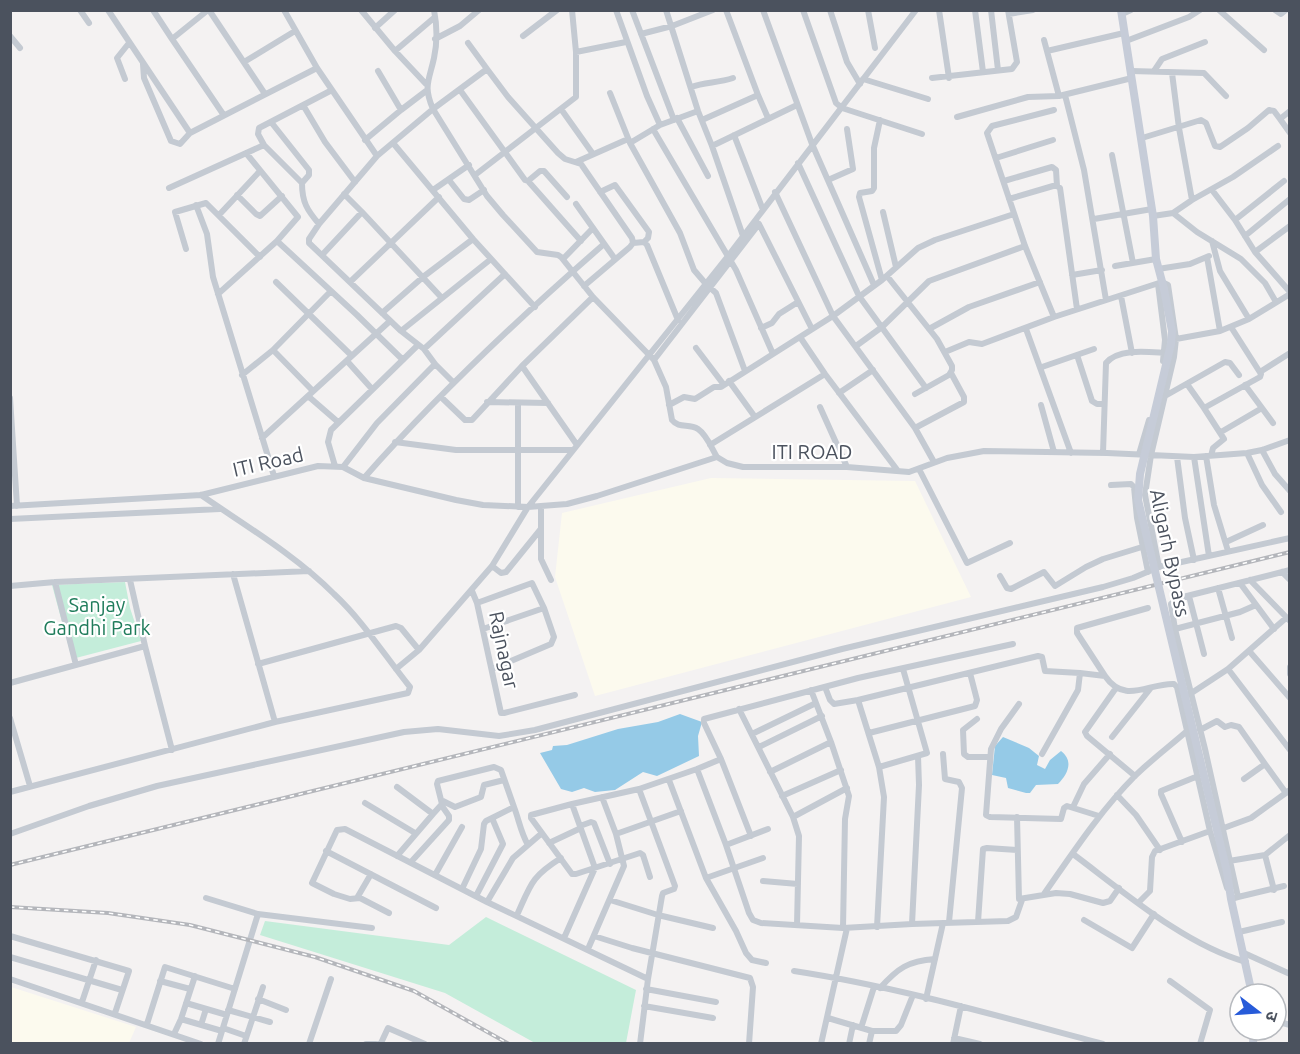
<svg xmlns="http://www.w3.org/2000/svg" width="1300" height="1054" font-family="Ubuntu,'Noto Sans Devanagari',sans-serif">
	<rect width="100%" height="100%" fill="#f4f2f2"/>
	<!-- commercial -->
	<path fill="#fcfaee" d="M711,478L915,481L971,597L595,696L555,577L562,513Z
		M11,987L136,1027L129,1043H11Z"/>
	<!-- green -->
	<path fill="#c4edda" d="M125,582L130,608L141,641L72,659L52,585Z
		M486,917L636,990L626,1043H535L445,993L260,935L265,921L449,945Z"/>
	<!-- water -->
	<path fill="#95cae7" d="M680,714L702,722L698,736L699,756L657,776L643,772L615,790L595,792L584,788L572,792L561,789L540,753L552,750L553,746L567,745L618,729L658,722Z
		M1003,737L1029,748L1039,756L1037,765L1045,769L1050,760L1061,751C1074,761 1068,774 1058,784L1036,785L1030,793H1026L1008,788L1006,778L992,775L995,746Z"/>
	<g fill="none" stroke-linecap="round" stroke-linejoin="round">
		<!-- minor -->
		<path stroke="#c4cad2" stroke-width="6" d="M80,10L89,23
			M108,10L190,133L317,68
			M153,10L172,39
			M208,10L172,39L223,114
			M209,10L265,94
			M284,10L317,68L377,156
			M361,10L395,51L426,84
			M434,10C437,25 437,44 434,58C429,81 423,86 433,109L487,196L503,215L537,252L558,255L561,257L593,297L654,360L666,387L672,420C679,429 689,423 698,429C707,435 712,449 717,457
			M616,10L647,96L660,125
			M632,10L674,120
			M666,10L698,111L712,146L743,236
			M763,10L812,144L874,285
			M803,10L836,103L842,108L922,134
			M830,10L847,62L860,84
			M868,10L875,48
			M939,10L949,78
			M975,10L983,72
			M991,10L998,70
			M1219,10L1264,50
			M1275,10L1281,14L1286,10
			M1009,14L1033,10
			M1122,14L1131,10
			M375,28L395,10
			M641,34L672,26L713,10
			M10,36L20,48
			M523,36L557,10
			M435,39L460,26L479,10
			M1044,40L1059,96
			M1126,41L1189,17L1200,10
			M395,51L435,17
			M1047,51L1124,33
			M576,52L626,42
			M244,62L295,31
			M143,64L144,78L171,141L180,144L190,133
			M487,69L508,97L558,153L565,159L581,164L632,238L633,243L630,247L584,286
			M378,71L401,110L426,91
			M1131,71L1204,73L1226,96
			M1154,71L1162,59L1205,42
			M1172,73L1179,128L1192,200
			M932,78L1012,69L1017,62L1008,10
			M125,79L117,58L129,43
			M863,79L928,99
			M691,87C705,82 718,83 733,78
			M460,90L525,180L528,181L540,171H544L567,197
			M610,93L630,143L680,233L694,270L706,284L716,293L745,371
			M758,95L768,118
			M1065,95L1084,170L1106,300
			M303,105L325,142L355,182
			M561,109L593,154
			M957,117L1028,97L1059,96L1132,78
			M677,118L708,176
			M1280,119L1290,133
			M702,120L758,95L726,10
			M880,120L874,148V188L872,191L860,193L859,197L882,280
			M271,122L309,170V175L302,183C302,202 307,210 319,224
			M653,129L736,270L773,354
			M734,135L763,210
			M1142,138L1201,120L1206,123L1215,146L1220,147L1248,128L1269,110L1274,111L1280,119L1290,111
			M365,140L401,110
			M630,143L660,125L698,111
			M264,145L302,183
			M712,146L797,105
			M1112,155L1133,263
			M996,158L1053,140
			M576,162L628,139
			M798,163L859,296L926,388
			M475,175L576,97V52L572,10
			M449,180L464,199L469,200L484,190
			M828,180L853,169L847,129
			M528,181L581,241
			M1004,181L1052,167L1056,170L1057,186
			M169,188L264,145L258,134L259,128L332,90
			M433,190L469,165
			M1212,190L1235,220L1255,252
			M600,192L615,185L649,232L648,238L644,242
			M775,192L833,316L915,428L934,462
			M237,195L256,214L260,216L282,196
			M1009,199L1053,186H1057L1060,188L1077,309
			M576,204L615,259
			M196,205L207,234L213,277L274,476
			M362,212L441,297
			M883,212L896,267
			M1173,213L1197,232L1241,259L1265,283L1276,302
			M219,215L260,171
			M1153,216L1173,213L1192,200L1233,177L1278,146
			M1094,219L1152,209
			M1235,220L1284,181
			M759,224L812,329
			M1290,226L1255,252L1290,292
			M1245,236L1290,199
			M473,239L535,307
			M277,241L357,315L403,360
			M1212,241L1220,271L1249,319
			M633,243L644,242L647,245L678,320
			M186,249L175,212L206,203L260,257
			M322,255L362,212L344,194
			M1207,257L1220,331L1249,319L1290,294
			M563,259L593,228
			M1115,266L1156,259
			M1158,269L1190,264L1209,256
			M1072,275L1102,270
			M887,276L937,339L952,366V370L949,375L915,394
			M276,282L352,356
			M350,282L439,197
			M1158,284L1165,340L1163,361
			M218,294L277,241L298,217L246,153
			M1121,296L1132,353
			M382,313L423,277L473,239L393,143
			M1054,317L1025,246L987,133L992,126L1054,110
			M761,328L772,323L779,314L798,302
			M929,329L969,307L1040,282
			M1026,329L1071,453
			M401,331L491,259
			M800,337L825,374L898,471
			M1176,339L1220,331
			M856,346L882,327L929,281L1025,246
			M696,348L724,385
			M424,349L505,274
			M273,350L313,391
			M945,352L969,342L982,344L1054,317L1162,282L1168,285L1176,339L1174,357L1151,455L1145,495L1159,567
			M1077,355L1092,401L1097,404H1104
			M654,360L759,224
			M347,361L372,389
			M522,366L577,445
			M1042,367L1094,349
			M1260,372L1290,353
			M242,375L273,350L331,291
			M729,381L755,417
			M454,383L435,364L424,349L401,331L309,243V239L319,224L377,156L433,109L487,69L468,43
			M1187,384L1204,408
			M1245,385L1273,423
			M839,393L873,370
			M308,396L338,422
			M1165,396L1225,362L1230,363L1239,375
			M441,397L465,420H472L522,366L593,297
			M10,398L17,506
			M487,402L548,403
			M518,404V507
			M669,405L684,397L695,399L714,387H721L833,316L882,280L918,248L935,240L1014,214
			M1041,405L1054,452
			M820,407L847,467
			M915,428L964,402V397L951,373
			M1221,432L1262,408
			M262,438L390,321
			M395,442L456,450H573
			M710,445L825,374
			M1262,450L1275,474L1290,491
			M1103,453L1106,363C1119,348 1148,352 1165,353
			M1247,453L1262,485L1281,512
			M1139,454L1149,420
			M1206,456L1214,505L1228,551
			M1211,456L1213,448L1224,439L1204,408L1260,377L1261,374L1231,327
			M1177,457L1185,518L1194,560
			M1194,457L1209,556
			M335,466L328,442L331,430L418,345
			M343,467L377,423L435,364
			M919,469L967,563L1010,543
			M364,478C438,394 520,317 604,244
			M1111,485L1131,484L1134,487L1137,518L1148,572
			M10,506L201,495L318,466L343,467L364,478L456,500L483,505L528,507L567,504L597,496L717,457L727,463L743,467H847L909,472L947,458L984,451L1107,453L1194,457L1247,453L1262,450L1290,440
			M541,506V559L551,580
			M10,519L220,509
			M1226,542L1263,525
			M492,566L501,573L506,572L540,530
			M1282,572L1290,580
			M233,574L275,722
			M1000,576L1007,588L1011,589L1044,572L1055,586L1086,567L1103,559L1142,547
			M130,580L145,646
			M1250,580L1290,621
			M55,582L76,665
			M1240,583L1274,629
			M10,586L55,582L309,571
			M1218,588L1232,638
			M472,591L477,603L501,713H504L575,695
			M1189,596L1204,654
			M477,603L532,583L544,608L554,637L551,644L492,669
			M483,629L544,608
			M1175,629L1240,612L1256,605
			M1250,652L1290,698
			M258,664L396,626L401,628L419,650
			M1290,667V674
			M396,669L419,650L492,566L528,507L728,256L916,10
			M1228,669L1290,750
			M1105,676L1077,633V628L1148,608
			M10,683L145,646L172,750
			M825,687L830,700L834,704L858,700
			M1116,688L1085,732L1087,736L1135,776
			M811,690L831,742L849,796L845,819L843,928
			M1190,694L1228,669L1286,618
			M1019,704L1001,729L991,749L986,815L990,817L1061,819L1064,808L1067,806L1099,816
			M739,709L793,817L799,836L797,925
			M10,718L30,786
			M977,719L963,730L964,754L968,757H990
			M1200,730L1217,721L1225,727L1231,725L1239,727L1265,764L1244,779
			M869,733L975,706L977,700L970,673
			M752,734L816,703
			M1112,737L1150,689
			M759,747L822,716
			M943,754L945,779L959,782L962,788L949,922
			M1042,754L1078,690L1080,673L1105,676C1125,705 1148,683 1174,684L1177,687L1210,831L1227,888
			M1265,764L1286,793
			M879,767L927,753L903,669
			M697,769L726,845L749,913L753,920L761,923L843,928L912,924L1008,921L1016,917L1022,900
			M770,772L831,742
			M669,780L706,878L736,931L746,953L752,960L766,963
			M639,789L675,886L674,889L663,893L662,896L648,979
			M10,792L275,722L408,693L410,687C385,656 363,621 334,594C295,555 246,526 201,495
			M1117,795L1136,815L1160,850
			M782,796L841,770
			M443,801L455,807L481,797L484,785L504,780
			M365,803L415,833
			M514,807C519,820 521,833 528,845
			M1073,807L1084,784L1110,754
			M433,814L442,804L437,784L438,781L494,767L501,770L514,807L486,821L484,824L481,849L462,889
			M793,817L847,788
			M1017,817L1019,899L1056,893L1070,894L1103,903L1110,901L1119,888
			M580,826L591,822L594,823L610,864
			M1221,829L1251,818L1290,790
			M10,834L89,806L157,786L404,732L438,729L499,736L535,730L842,649L1103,587L1133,578L1159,567L1290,538
			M616,834L681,811
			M751,836L721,759L704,723V719L858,678L1013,644
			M1182,842L1161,794V791L1198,776
			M549,843L581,828
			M726,845L768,829
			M326,851L436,908
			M1073,854C1124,892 1185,945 1246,962
			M1265,855L1274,890
			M397,856L433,814L397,787
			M1229,861L1265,855L1290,835
			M411,862L449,820V816L442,806
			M435,875L462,827
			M650,877L643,855L640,853L576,874H572L531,818V815L572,804L639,789L697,769L721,759
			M706,878L763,858
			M763,881L798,884
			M1044,894C1072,854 1100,811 1135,776C1151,760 1170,746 1187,731
			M476,896L503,844L492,818
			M1231,897V899L1238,897L1284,886
			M1238,897L1205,749L1175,629L1171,604L1179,598L1290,570
			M206,898L258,914L372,928
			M357,898L371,874
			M610,900L658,915L713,928
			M487,902L513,858L542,833
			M1139,902L1150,891L1152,857L1155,851L1210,831
			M389,913L360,898L350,899L334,894L312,883L337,830L345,829L487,902L648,979L640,1044
			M517,915C531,884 531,877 561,858
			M1084,920L1132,948L1154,914
			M978,922L983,849L987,848L1017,850
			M912,924L919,785L918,756
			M877,927L884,797L879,767L858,700L1038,656L1042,657L1045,671L1080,673
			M1239,932L1282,922
			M10,936L129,971L115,1013
			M594,936L632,948L750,978L753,987L749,1044
			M564,938L595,868L572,804
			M588,949L624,866L616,834L602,797
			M1244,953L1290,974
			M10,957L122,990
			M794,971C899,987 1001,1017 1103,1044
			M10,979L201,1044
			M160,981L190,989
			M1170,981L1210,1010L1200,1044
			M880,988C898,968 908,961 935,959
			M646,989L716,1002
			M258,999L286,1010
			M926,999L943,923
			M82,1002L96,960
			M186,1003L227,1015
			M644,1006L713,1018
			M228,1010L270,1022
			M828,1018L872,1031H896L901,1025L913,995
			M181,1019L222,1031
			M1276,1021L1290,1025
			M147,1024L165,967L235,989
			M201,1025L206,1009
			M223,1028L246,1036
			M861,1028L874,987
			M174,1034L181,1019L195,976
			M954,1038L980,1044
			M218,1044L258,914
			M244,1044L263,987
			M309,1044L331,979
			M366,1044H376
			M379,1044L381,1043L388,1028L425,1044
			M821,1044L847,928
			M849,1044L853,1025
			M869,1044L872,1031
			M953,1044L961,1006"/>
		<!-- secondary -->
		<path stroke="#c6ccd8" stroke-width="8" d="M1121,10L1153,216L1156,259L1164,289
			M1227,872L1231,899L1252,994
			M1253,1044L1254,1030"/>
		<!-- rail casing -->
		<g stroke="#b4b6bb" stroke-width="4">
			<path id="rail" d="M10,865L1290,552
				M10,907L108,913L190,925L315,957L414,991L509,1044"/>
		</g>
		<!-- rail -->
		<use href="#rail" stroke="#fff" stroke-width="1.5" stroke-dasharray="4.5" stroke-linecap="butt"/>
		<!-- secondary-bridge -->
		<path stroke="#c6ccd8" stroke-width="8" d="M1164,289L1172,331L1171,344L1140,474L1138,500L1227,872"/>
	</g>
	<g text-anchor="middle" stroke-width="4.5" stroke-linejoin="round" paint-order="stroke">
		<!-- street labels -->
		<g font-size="20" fill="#4b525e" stroke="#fff">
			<text x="812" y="459">ITI ROAD</text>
			<text transform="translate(268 462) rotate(-13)" y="7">ITI Road</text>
			<text transform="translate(1170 553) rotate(78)" y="7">Aligarh Bypass</text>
			<text transform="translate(504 650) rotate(78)" y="7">Rajnagar</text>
		</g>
		<!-- park labels -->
		<g font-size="20" fill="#1f7c5b" stroke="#fff">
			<text x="97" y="612">Sanjay<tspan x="97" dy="23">Gandhi Park</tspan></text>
		</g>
	</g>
	<!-- border -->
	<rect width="1300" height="1054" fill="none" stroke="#4b525e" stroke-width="24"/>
	<!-- north arrow -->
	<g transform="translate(1258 1012) rotate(107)"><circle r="28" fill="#ffffff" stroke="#b7babf" stroke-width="1.5"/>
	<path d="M0-4.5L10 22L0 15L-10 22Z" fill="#275bd9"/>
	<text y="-9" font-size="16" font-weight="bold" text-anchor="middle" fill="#4b525e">उ</text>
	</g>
</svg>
